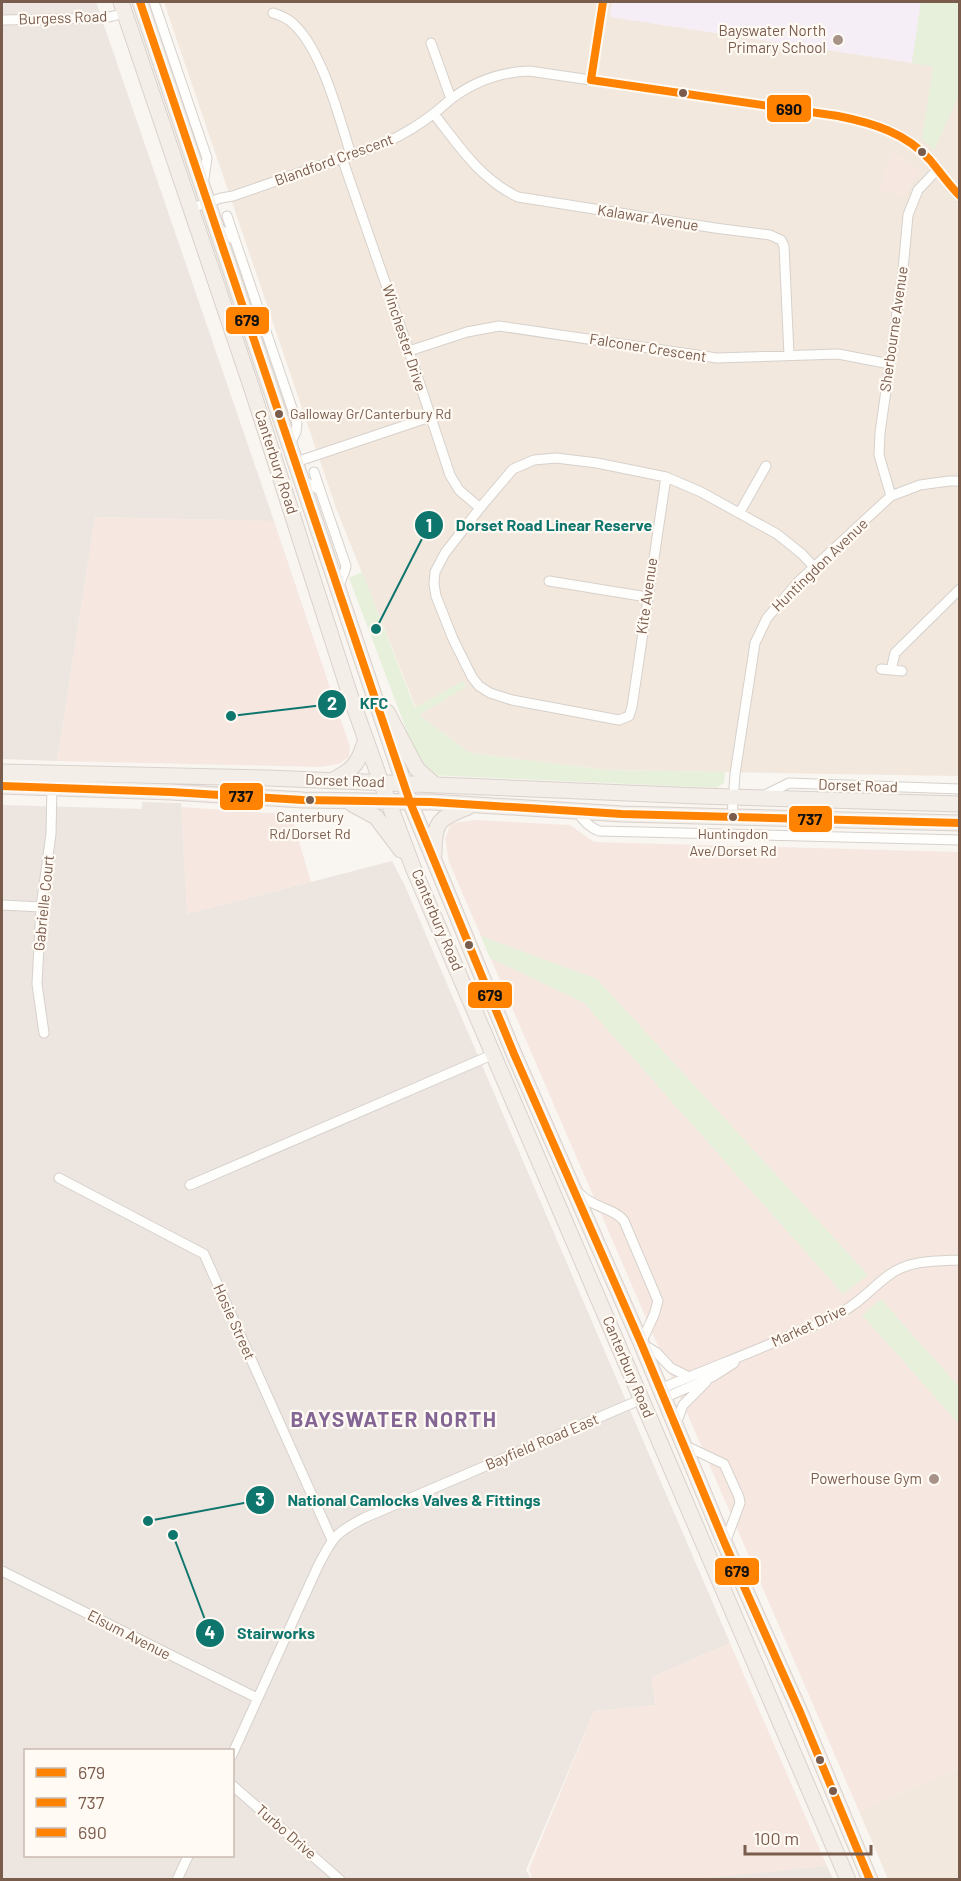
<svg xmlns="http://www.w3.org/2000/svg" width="961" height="1881" font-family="Barlow,sans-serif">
	<rect width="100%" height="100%" fill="#f9f5f0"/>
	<!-- residential -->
	<path fill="#f2e8de" d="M164,2H959V776L607,770L470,753L419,715L336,508Z
		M959,1768V1879H888L859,1811Z"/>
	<!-- commercial -->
	<path fill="#f6e8e1" d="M892,151L920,170L904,196L879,190Z
		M95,517L274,521L350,747L349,757L339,764L321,767L57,761Z
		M181,807L296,815L293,821L311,882L187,914Z
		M476,820L570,825L594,842L959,852V1768L859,1811L449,862L445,839L451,823Z
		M730,1643L827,1866L697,1880L532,1879L529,1869L594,1711L655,1705L652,1677Z"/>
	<!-- industrial -->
	<path fill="#ede5e0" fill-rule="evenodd" d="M2,2H96L274,521L95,517L57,761L2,759Z
		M142,802L181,803L187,914L392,861L405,886L730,1643L652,1677L655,1705L594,1711L526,1870L531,1879L2,1880V805L142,809ZM26,1750H232V1856H26Z
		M827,1866L833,1879H697Z"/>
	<!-- education -->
	<path fill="#f6eef6" d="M612,2H921L912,63L610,17Z"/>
	<!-- green -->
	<path fill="#e7f0db" d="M921,2H959V99L958,97L934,150L922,139L933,67L912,63Z
		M362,572L415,708L463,681L466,687L419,715L470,753L607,770L725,772L724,783L716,788L430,775L417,758L349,578Z
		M481,936L597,979L868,1275L843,1294L584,1003L490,958Z
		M881,1299L959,1387V1424L862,1315Z"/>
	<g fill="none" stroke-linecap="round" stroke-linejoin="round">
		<!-- minor casing -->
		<g stroke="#d7d1cb" stroke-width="11">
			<path id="minor" d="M154,2L207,158L203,185
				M273,13C279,15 285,17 290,21C321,45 339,117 351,155
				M2,20L105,18L125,13
				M431,43L451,99
				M591,80L603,2
				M434,114C459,146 480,179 518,197L715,228L770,235L781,240L784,246L789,355
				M342,158L409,351L450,475L459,490L480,508
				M192,208L221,198L233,196L385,143C402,135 418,126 433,114C439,110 445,104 451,99C475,81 499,72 529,71L838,116C873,122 906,132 930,160C940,172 948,185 960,197
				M227,216L235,240
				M218,228L235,240L297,423L296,432L290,444
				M409,351L467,332L499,326L717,358L838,354L890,364
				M296,462L430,417
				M314,472L320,490
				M666,477L632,707L629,716L619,720L512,700L490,693L479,686L472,677L453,639L436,596L434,584L435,572L445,553L480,508L513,469L534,460L556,458L597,463L666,477L701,492L777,534L802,554L814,567
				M302,480L320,490L346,566C345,574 340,579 339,587
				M891,496L879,455L880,433L903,270L908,215L918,190L937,170
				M740,512L766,466
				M549,581L647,597
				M881,669L902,671
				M891,670L895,653L960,589
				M765,795L789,783L960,789
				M578,812C583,821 589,827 599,831L960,840
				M732,816L735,774L755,643L767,618L799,581L891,496L920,485L949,481H960
				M2,905L41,907
				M44,1033L37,984L41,907L51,834L52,785
				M59,1178L204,1254L332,1540
				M190,1185L494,1054
				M579,1193C592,1208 615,1208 624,1221L658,1301L654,1315L641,1343L657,1353L671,1368L689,1377
				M660,1389C719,1364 780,1342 838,1314C858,1305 871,1288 889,1275C909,1260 936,1261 960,1260
				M664,1398L712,1377L734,1363
				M676,1424L683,1405L706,1382
				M684,1445L724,1464L739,1497L740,1503L725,1543
				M2,1571L257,1698
				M232,1755L318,1566C333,1537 335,1533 364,1518L642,1399
				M232,1785L340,1880
				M177,1880L188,1856"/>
		</g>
		<!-- primary casing -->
		<g stroke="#dad1cc" stroke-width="17">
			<path id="primary" d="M121,2L252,389L350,695L381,782L414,870L848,1880
				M140,2L410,802L514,1054L641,1343L725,1544L800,1712L870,1880
				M387,712L417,769L434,784
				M2,772L268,778L699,796L960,804
				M333,780C355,769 359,762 366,739
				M2,786L171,792L303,800L431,802L622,814L960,823
				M352,804L376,817L401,850
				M434,854C434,821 439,818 468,807"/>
		</g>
		<!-- minor -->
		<use href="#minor" stroke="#fefefd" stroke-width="9"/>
		<!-- primary -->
		<use href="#primary" stroke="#f3eee8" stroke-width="15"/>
		<!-- bus-1 casing -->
		<g stroke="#fffaf3" stroke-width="12">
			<path id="bus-1" d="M140,2L410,802L514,1054L641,1343L725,1544L800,1712L870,1880"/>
		</g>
		<!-- bus-2 casing -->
		<g stroke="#fffaf3" stroke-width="12">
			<path id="bus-2" d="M2,786L171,792L303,800L431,802L622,814L960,823"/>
		</g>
		<!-- bus-3 casing -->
		<g stroke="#fffaf3" stroke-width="12">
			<path id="bus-3" d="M591,80L838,116C873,123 906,133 930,160C940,172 949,185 960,196
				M591,80L603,2"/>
		</g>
		<!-- bus-1 -->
		<use href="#bus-1" stroke="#ff8200" stroke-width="8"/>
		<!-- bus-2 -->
		<use href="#bus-2" stroke="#ff8200" stroke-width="8"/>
		<!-- bus-3 -->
		<use href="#bus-3" stroke="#ff8200" stroke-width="8"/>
	</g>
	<!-- markers -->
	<g fill="#a69286" stroke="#fffaf3" stroke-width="2">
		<circle cx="838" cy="40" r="6"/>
		<circle cx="934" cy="1479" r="6"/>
	</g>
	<g fill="#7a5c4d" stroke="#fffaf3" stroke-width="2">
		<circle cx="683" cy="93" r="5"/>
		<circle cx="922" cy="152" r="5"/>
		<circle cx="279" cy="414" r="5"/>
		<circle cx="310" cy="800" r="5"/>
		<circle cx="733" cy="817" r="5"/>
		<circle cx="469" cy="945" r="5"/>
		<circle cx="820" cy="1760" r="5"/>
		<circle cx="833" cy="1791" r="5"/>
	</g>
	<g text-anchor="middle" stroke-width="4.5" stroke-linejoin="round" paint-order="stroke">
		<!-- bus labels -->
		<g font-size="14" fill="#7a5c4d" stroke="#fffaf3">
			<text x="290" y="419" text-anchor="start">Galloway Gr/Canterbury Rd</text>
			<text x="310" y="822">Canterbury<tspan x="310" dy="17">Rd/Dorset Rd</tspan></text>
			<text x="733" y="839">Huntingdon<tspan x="733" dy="17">Ave/Dorset Rd</tspan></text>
		</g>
		<!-- street labels -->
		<g font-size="15" fill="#7a5c4d" stroke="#fffaf3">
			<text transform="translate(63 18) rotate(-2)" y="5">Burgess Road</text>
			<text transform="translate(334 160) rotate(-20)" y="5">Blandford Crescent</text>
			<text transform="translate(648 218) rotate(9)" y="5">Kalawar Avenue</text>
			<text transform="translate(894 329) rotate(-82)" y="5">Sherbourne Avenue</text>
			<text transform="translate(404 338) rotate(72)" y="5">Winchester Drive</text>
			<text transform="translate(648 348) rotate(9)" y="5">Falconer Crescent</text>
			<text transform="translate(276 462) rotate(72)" y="5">Canterbury Road</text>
			<text transform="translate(820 565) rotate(-44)" y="5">Huntingdon Avenue</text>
			<text transform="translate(647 596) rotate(-82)" y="5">Kite Avenue</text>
			<text transform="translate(345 781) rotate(2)" y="5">Dorset Road</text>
			<text transform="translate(858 786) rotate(2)" y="5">Dorset Road</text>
			<text transform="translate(44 903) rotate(-84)" y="5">Gabrielle Court</text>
			<text transform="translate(437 920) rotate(67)" y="5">Canterbury Road</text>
			<text transform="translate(234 1322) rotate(66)" y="5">Hosie Street</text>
			<text transform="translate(809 1326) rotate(-25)" y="5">Market Drive</text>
			<text transform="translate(628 1367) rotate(67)" y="5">Canterbury Road</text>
			<text transform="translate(542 1442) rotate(-23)" y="5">Bayfield Road East</text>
			<text transform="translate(129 1635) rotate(27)" y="5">Elsum Avenue</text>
			<text transform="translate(286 1832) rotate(41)" y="5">Turbo Drive</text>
		</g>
		<!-- poi labels -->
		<g font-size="15" fill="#7a5c4d" stroke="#fffaf3" text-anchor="end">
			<text x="826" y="36">Bayswater North<tspan x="826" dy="17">Primary School</tspan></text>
			<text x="922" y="1484">Powerhouse Gym</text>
		</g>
		<!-- district labels -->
		<g font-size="21" font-weight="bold" letter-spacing="1.5" fill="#846695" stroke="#fffaf3">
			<text x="394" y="1427">BAYSWATER NORTH</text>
		</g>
	</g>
	<!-- callouts -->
	<path fill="none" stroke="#0f766e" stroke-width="2" d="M376 629L429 525M231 716L332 704M148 1521L260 1500M173 1535L210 1633"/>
	<g fill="#0f766e" stroke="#fffaf3" stroke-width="2">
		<circle cx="376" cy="629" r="6"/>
		<circle cx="231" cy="716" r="6"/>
		<circle cx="148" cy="1521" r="6"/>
		<circle cx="173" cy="1535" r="6"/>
		<circle cx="429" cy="525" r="15"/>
		<circle cx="332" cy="704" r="15"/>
		<circle cx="260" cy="1500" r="15"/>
		<circle cx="210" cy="1633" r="15"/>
	</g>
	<g font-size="18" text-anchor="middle" font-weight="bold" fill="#fff">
		<text x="429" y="532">1</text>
		<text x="332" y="710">2</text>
		<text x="260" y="1506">3</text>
		<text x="210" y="1639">4</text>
	</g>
	<g font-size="16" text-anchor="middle" font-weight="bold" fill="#0f766e" stroke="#fffaf3" stroke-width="4.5" stroke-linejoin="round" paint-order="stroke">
		<text x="554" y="531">Dorset Road Linear Reserve</text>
		<text x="374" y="709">KFC</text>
		<text x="414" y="1506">National Camlocks Valves &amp; Fittings</text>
		<text x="276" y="1639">Stairworks</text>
	</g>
	<g stroke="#fffaf3" stroke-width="2">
		<rect x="766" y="94" width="46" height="29" rx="6" fill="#ff8200"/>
		<rect x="225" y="306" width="45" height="29" rx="6" fill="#ff8200"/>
		<rect x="219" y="782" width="45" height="29" rx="6" fill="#ff8200"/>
		<rect x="788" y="805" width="45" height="28" rx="6" fill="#ff8200"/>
		<rect x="467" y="981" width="46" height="28" rx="6" fill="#ff8200"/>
		<rect x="714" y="1557" width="46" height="29" rx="6" fill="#ff8200"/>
	</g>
	<g font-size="16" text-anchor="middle" font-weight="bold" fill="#111">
		<text x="789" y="115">690</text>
		<text x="247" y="326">679</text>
		<text x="241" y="802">737</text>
		<text x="810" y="825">737</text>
		<text x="490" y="1001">679</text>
		<text x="737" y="1577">679</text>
	</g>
	<!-- border -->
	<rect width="961" height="1881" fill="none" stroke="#7a5c4d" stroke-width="6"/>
	<!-- legend -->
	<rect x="24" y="1749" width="210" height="108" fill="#fffaf3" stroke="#cabbb1" stroke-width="1.5"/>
	<rect x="36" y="1768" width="30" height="9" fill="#ff8200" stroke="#cabbb1" stroke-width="1.5"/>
	<text x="78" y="1779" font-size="18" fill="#7a5c4d">679</text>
	<rect x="36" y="1798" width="30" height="9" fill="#ff8200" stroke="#cabbb1" stroke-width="1.5"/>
	<text x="78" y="1809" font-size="18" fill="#7a5c4d">737</text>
	<rect x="36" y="1828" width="30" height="9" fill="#ff8200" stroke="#cabbb1" stroke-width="1.5"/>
	<text x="78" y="1839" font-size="18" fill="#7a5c4d">690</text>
	<!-- scale -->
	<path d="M745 1845v9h126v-9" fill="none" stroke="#7a5c4d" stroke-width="3"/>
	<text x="754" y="1845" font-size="18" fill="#7a5c4d" stroke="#fffaf3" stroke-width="4.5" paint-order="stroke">100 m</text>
</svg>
